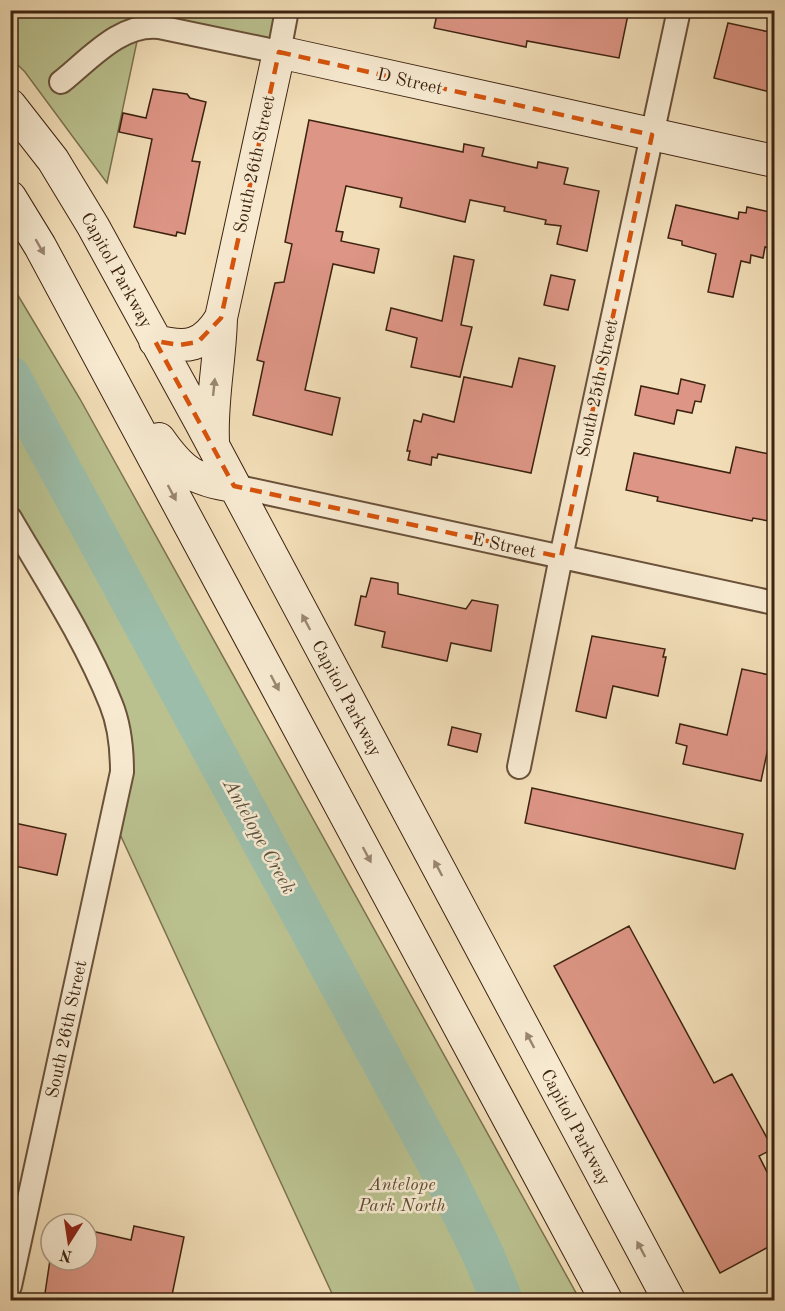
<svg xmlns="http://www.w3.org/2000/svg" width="785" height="1311" font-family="'Old Standard TT',serif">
	<rect width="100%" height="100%" fill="#f2deb8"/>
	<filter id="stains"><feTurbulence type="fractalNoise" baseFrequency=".00333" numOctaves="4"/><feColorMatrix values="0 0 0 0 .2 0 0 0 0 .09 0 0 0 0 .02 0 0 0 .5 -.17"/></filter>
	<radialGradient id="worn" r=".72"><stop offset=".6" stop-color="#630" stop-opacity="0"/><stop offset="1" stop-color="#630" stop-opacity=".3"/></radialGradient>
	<!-- green -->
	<path fill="#bac18f" stroke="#7c7250" stroke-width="1.5" d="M10,11H287L279,52L140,27L107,183L25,72L11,58Z
		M10,282L80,399L580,1300H335L113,819L121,741L11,518Z"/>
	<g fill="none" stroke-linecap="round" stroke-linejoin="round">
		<!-- river -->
		<path stroke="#9cbda9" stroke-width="42" d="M10,377L441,1169L482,1252L502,1300"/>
	</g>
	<!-- building -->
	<path fill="#dd9585" stroke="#3d2310" stroke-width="1.5" d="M438,10H629L619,58L527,41L526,47L434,28Z
		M728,23L774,33V93L714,78Z
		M153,89L187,94L190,98L206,102L192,161L200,162L185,234L177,232L176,236L134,227L152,139L119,132L123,113L146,118Z
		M309,120L463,152L464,144L484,148L482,156L537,168L538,162L568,168L564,184L599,191L587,251L557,244L561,226L545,224L546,220L504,211L505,207L470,200L465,222L400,207L402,198L346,186L336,231L343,232L341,241L379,249L374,273L333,264L305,390L340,398L332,435L253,415L264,362L257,360L275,283L284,282L292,244L285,242Z
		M676,205L738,219L739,212L746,213L747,207L774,213V249L765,247L763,258L751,255L750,263L741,261L733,297L708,292L716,254L682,245V241L668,238Z
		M454,256L474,260L461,325L472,327L460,377L411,367L417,338L386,330L391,308L442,321Z
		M551,275L575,280L568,310L544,305Z
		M519,358L555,366L531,473L438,454L437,458L432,457L431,465L408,460L410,451H407L414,420L421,422L423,414L454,422L464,377L512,387Z
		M681,379L705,385L701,402L695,401L692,413L677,410L674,424L635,415L641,386L678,394Z
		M736,447L774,455V522L753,518L752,521L657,501L658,497L626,490L634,453L730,473Z
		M371,578L398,583V594L466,609L472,600L498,605L491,651L451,643L447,661L382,647L385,632L355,625L361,596L366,597Z
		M592,636L665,649L663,657H666L658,696L613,686L606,718L576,711Z
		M742,669L774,676V720L761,781L683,764L687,746L676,743L680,724L727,735Z
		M452,727L481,734L477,752L448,745Z
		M532,788L743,834L735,869L525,823Z
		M10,822L66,834L57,875L10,865Z
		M629,926L714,1083L732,1074L773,1149L759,1156L774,1186V1244L720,1273L554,966Z
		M134,1226L184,1237L171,1300H44L50,1260H87V1230L131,1240Z"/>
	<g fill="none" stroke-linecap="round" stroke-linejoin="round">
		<!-- street casing -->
		<g stroke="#6a523a" stroke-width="26">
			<path id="street" d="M61,82C90,59 120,23 159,27L279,52L287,10
				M234,486L774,603
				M10,518C45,578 85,639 111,704C120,726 122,749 122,772L10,1286
				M519,767L561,557L679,10"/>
		</g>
		<!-- secondary casing -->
		<g stroke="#3d2310" stroke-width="34">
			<path id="secondary" d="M10,105L53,160L93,226L200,421L669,1300
				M10,197L40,246L606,1300
				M155,341C187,349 203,347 221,318
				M159,439C182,472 194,480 234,486
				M213,441C211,400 220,360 221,318L279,52L774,161"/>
		</g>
		<!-- street -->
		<use href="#street" stroke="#f7ead1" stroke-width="22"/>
		<!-- secondary -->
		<use href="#secondary" stroke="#f7ead1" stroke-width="32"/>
	</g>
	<!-- one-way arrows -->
	<defs><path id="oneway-solid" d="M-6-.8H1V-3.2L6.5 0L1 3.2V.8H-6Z" transform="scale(1.5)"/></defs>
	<g fill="#9a8670">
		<use href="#oneway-solid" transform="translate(40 247) rotate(60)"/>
		<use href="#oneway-solid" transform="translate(214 387) rotate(-84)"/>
		<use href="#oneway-solid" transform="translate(172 493) rotate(62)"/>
		<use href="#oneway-solid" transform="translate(306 622) rotate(-118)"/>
		<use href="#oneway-solid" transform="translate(275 683) rotate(62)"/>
		<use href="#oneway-solid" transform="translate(367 855) rotate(62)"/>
		<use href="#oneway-solid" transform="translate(438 868) rotate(-118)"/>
		<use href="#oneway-solid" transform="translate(530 1040) rotate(-118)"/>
		<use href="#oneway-solid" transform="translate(641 1249) rotate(-118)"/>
	</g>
	<!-- marked area -->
	<path fill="none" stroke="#d7540c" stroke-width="4.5" stroke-dasharray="12 8" stroke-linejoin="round" d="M279,52L652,135L561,557L234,486L155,341L179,345L198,342L221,318Z"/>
	<g text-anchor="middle" stroke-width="5" stroke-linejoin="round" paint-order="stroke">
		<!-- street labels -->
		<g font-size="18" fill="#3d2310" stroke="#f7ead1">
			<text transform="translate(410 81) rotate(13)" y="6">D Street</text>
			<text transform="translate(254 164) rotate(-78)" y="6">South 26th Street</text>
			<text transform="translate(117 270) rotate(61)" y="6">Capitol Parkway</text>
			<text transform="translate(597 388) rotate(-78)" y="6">South 25th Street</text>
			<text transform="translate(504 545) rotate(12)" y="6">E Street</text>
			<text transform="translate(347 698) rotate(62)" y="6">Capitol Parkway</text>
			<text transform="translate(66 1029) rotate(-78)" y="6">South 26th Street</text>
			<text transform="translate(576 1127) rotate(62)" y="6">Capitol Parkway</text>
		</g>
		<!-- park labels -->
		<g font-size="18" font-style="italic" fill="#5c4a30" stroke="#f7ead1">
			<text x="402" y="1190">Antelope<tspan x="402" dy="21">Park North</tspan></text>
		</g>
		<!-- water labels -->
		<g font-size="20" font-style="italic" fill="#5a513e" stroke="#f7ead1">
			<text transform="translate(260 836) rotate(61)" y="7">Antelope Creek</text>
		</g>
	</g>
	<!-- margin -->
	<rect width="785" height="1311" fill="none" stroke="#f2deb8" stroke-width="36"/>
	<rect x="12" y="12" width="761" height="1287" fill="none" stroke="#3d2310" stroke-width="3"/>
	<rect x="18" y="18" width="749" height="1275" fill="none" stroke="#3d2310" stroke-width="1.5"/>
	<!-- north arrow -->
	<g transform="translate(69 1242) rotate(192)"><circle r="28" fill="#f7ead1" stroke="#ad9a84" stroke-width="1.5"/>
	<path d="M0-4.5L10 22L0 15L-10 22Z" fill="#8f2418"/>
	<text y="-9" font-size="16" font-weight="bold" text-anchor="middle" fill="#3d2310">N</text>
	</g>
	<rect width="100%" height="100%" filter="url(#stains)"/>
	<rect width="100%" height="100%" fill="url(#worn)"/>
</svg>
